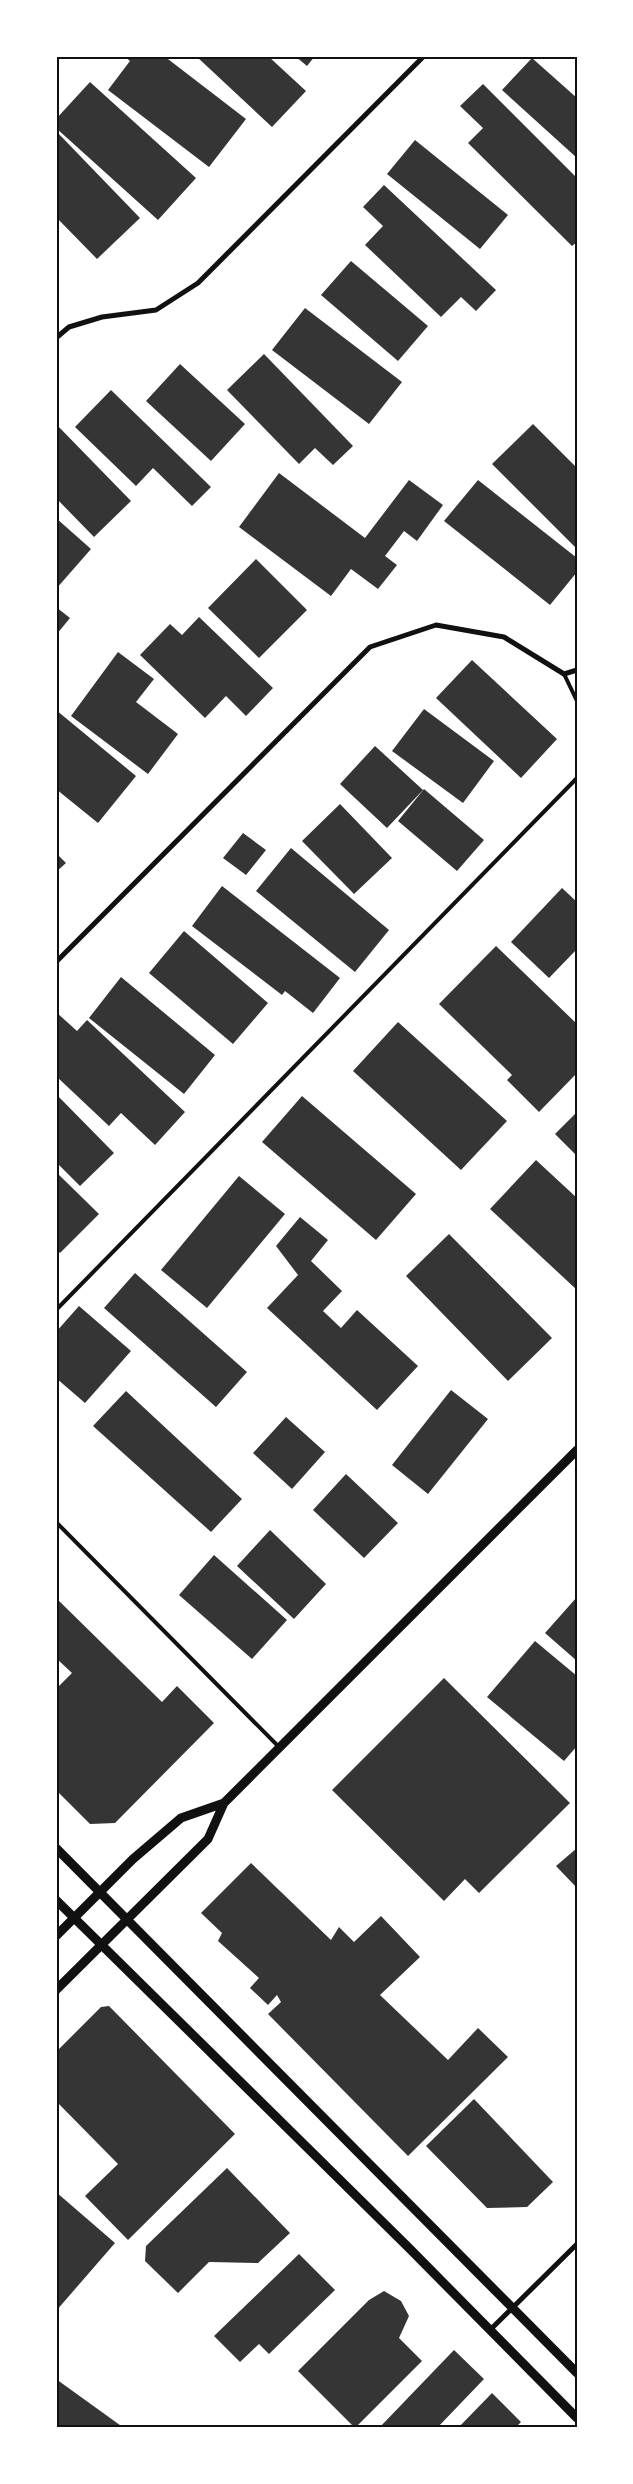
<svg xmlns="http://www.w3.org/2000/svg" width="633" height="2484" font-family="Manrope,sans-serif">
	<rect width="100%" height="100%" fill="#fff"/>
	<!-- building -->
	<path fill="#353535" d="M124,56H164L246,119L209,167L108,90L130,61Z
		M196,56H268L306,91L272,127Z
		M295,56H315L307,66Z
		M532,58L577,98V158L502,90Z
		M90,82L196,178L158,220L56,128V119Z
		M483,84L577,178V242L572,246L468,143L483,128L460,106Z
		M56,131L140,218L97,259L56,217Z
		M415,140L508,215L480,249L387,174Z
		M384,185L496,290L476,311L461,297L441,317L365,245L383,226L363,207Z
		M351,261L428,326L398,361L321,295Z
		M305,308L402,382L369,424L272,350Z
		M264,354L353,446L333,465L315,448L299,464L227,390Z
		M180,364L245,424L211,461L146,401Z
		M111,390L211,487L192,506L153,468L136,486L75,427Z
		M56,424L131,501L94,537L56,498Z
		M533,424L577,468V549L492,464Z
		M279,473L365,538L409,480L443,505L417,541L404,531L385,556L397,565L378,589L351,569L331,596L239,527Z
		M478,480L577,558V572L550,605L444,521Z
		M56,518L91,549L56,589Z
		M256,559L307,610L259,658L208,608Z
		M56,607L70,618L56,635Z
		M199,617L273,688L246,716L226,696L205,718L140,655L170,624L182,635Z
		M118,652L154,679L136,702L178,734L148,774L71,716Z
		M472,660L557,739L521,778L436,698Z
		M424,709L494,761L463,803L392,751Z
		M56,710L136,776L98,823L56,789Z
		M375,746L423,790L387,828L340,784Z
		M424,789L484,840L457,871L398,821Z
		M340,804L392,858L354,894L302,841Z
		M243,833L266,850L246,875L223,858Z
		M291,848L389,930L355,972L256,891Z
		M56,853L66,863L56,872Z
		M222,886L340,978L313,1013L285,991L282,995L192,926Z
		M562,888L577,902V949L549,978L511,942Z
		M184,931L268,1003L233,1044L149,973Z
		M496,946L577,1024V1073L539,1112L507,1080L512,1075L439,1004Z
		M121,977L215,1055L184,1094L89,1018Z
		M56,1012L77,1031L87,1020L185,1112L155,1145L121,1113L109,1126L56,1076Z
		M398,1022L507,1121L461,1170L353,1071Z
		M56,1094L114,1153L80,1186L56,1162Z
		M302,1096L416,1194L376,1240L262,1142Z
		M577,1112V1156L555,1134Z
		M536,1160L577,1198V1290L490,1209Z
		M56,1172L99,1214L60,1253L56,1249Z
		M239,1176L285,1214L207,1308L161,1270Z
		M300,1217L328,1240L311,1261L342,1291L323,1311L341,1328L357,1310L418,1366L377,1410L267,1308L298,1275L276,1246Z
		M449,1234L552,1338L508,1381L406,1276Z
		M135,1273L247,1372L216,1407L104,1308Z
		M79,1306L131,1351L85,1403L56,1378V1332Z
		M451,1390L488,1419L428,1494L392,1465Z
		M126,1391L242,1499L211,1532L93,1426Z
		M286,1417L325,1452L292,1489L253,1453Z
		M346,1474L398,1523L364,1558L313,1510Z
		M270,1530L326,1584L294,1619L237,1566Z
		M214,1555L287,1620L252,1659L179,1595Z
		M577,1597V1661L545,1633Z
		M56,1598L162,1702L177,1686L214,1723L115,1823L90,1824L56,1790V1689L72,1673L56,1658Z
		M535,1641L577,1676V1746L564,1761L487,1697Z
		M444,1678L570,1803L479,1893L465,1879L444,1901L332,1790Z
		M577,1848V1888L556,1866Z
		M251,1863L331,1940L339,1927L354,1942L381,1916L420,1957L380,1995L448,2060L478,2028L508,2057L408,2156L268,2014L281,2002L277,1995L268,2005L250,1988L259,1978L218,1941L222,1933L201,1913Z
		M109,2006L235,2134L128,2240L85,2196L118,2164L56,2101V2052L101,2007Z
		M474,2099L553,2182L527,2207L487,2208L426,2146Z
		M227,2168L290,2233L258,2263L209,2262L178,2293L145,2261L146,2246Z
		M56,2192L115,2243L56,2311Z
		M299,2254L335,2290L269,2354L259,2344L240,2362L214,2336Z
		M384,2291L401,2301L409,2316L399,2338L422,2361L355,2428L298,2371L369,2300Z
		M454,2350L484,2379L437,2428H379Z
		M56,2379L124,2428H56Z
		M492,2393L521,2422L515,2428H458Z"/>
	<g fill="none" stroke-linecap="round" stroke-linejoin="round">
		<!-- service -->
		<path stroke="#111" stroke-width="4" d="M564,674L577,701
			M56,1310L577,778
			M56,1522L279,1747"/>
		<!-- minor -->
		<path stroke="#111" stroke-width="5" d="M56,338L69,327L102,317L156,310L198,283L424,56
			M56,962L370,647L436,625L504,637L564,674L577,670
			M490,2330L577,2244"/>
		<!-- tertiary -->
		<path stroke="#111" stroke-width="9" d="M56,1848L577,2373
			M56,1900L408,2247L577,2418
			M56,1936L133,1859L181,1818L224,1803
			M56,1990L208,1839L224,1803L577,1450"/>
	</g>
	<!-- border -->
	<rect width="633" height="2484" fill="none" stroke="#ffffff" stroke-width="115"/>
	<rect x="58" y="58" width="518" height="2368" fill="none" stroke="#111" stroke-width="2"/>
</svg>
